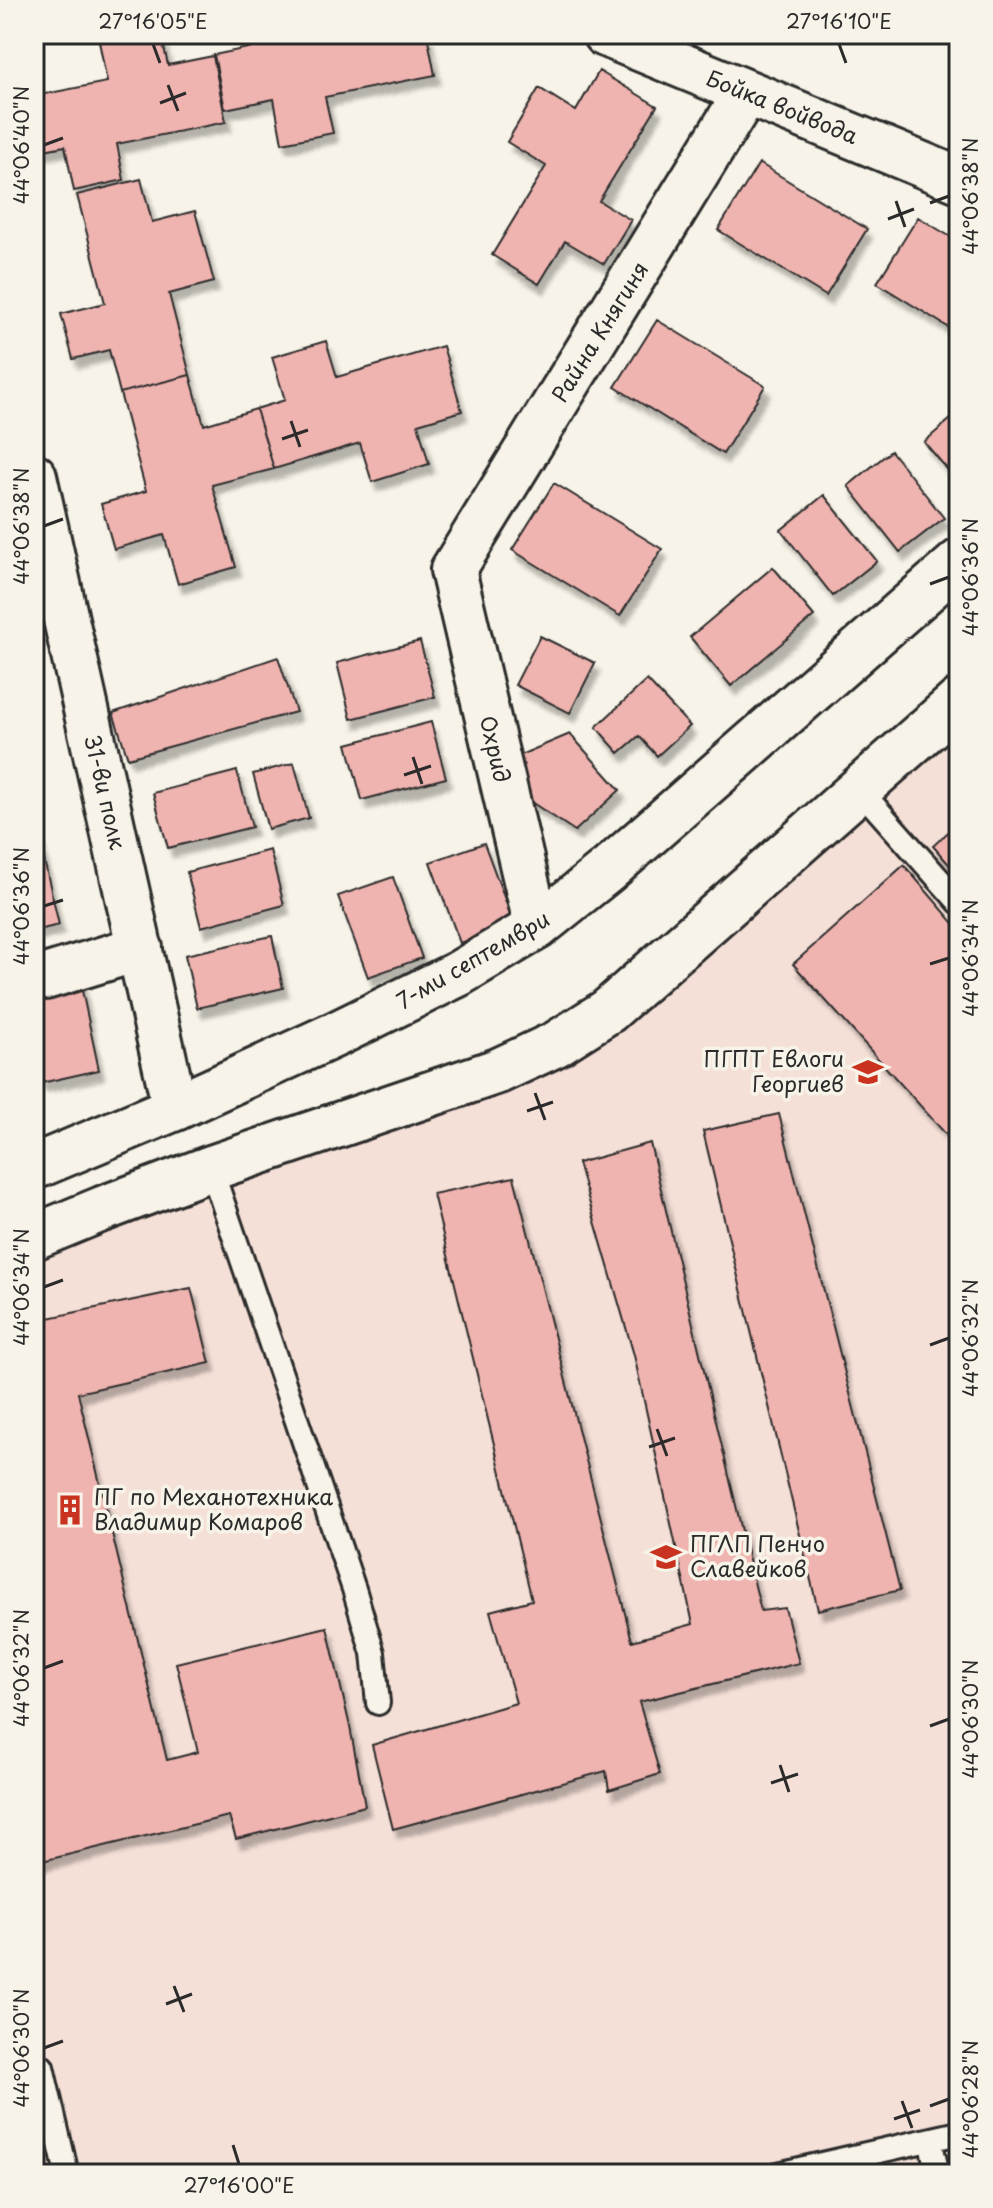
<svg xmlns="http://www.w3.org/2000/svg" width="993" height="2208" font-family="'Playpen Sans',sans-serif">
	<defs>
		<filter id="shadow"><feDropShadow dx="5" dy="9" stdDeviation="2" flood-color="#0004"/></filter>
	</defs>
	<rect width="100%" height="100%" fill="#f7f3e8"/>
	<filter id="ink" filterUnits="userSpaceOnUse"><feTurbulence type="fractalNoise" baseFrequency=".0125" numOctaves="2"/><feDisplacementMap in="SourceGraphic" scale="16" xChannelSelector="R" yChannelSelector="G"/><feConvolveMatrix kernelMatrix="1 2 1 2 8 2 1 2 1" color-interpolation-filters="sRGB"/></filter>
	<g filter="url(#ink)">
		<!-- built -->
		<path fill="#f5e0d7" d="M959,701V2174H34V1237L556,1044Z"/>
		<!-- building -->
		<path fill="#f0b4b0" stroke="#2b2b2b" stroke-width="2" filter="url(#shadow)" d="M110,34H161L168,65L213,56L226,122L117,144L124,180L74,191L65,146L34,152V96L107,82L98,36Z
			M427,34L435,75L325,97L333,133L282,143L274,99L225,109L214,55L316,34Z
			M599,71L657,106L599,201L631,220L604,264L565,241L539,284L492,255L546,166L507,142L539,88L576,111Z
			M759,163L867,229L826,296L718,230Z
			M141,179L152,222L195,211L214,282L169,294L190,375L120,393L109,350L73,359L61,314L105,303L77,195Z
			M918,217L959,242V334L877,283Z
			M657,320L765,386L723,454L615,387Z
			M326,341L337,377L443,346L462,411L418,424L429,464L372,482L360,443L274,469L256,409L285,400L272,357Z
			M190,375L204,425L256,409L274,469L212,485L236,567L178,584L164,535L114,549L101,504L146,491L120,393Z
			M959,412V483L924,442Z
			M891,451L944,518L900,552L848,486Z
			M554,483L662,549L620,616L512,550Z
			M824,495L877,561L833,596L781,530Z
			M773,567L814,616L731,686L690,637Z
			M540,636L595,663L570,713L515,685Z
			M420,641L435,697L351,719L337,663Z
			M278,657L296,712L128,758L113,713Z
			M647,680L690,726L657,756L639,736L619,753L596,727Z
			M431,722L446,778L362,800L347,744Z
			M570,734L620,790L575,831L522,796L518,756Z
			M294,763L309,818L268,829L253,774Z
			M237,771L252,827L168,848L153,793Z
			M959,822V876L933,846Z
			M34,825H36L59,925L34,931Z
			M484,843L514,924L460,943L430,862Z
			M270,850L284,905L201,927L187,872Z
			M904,865L959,929V1149L793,964Z
			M393,877L422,958L368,977L338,896Z
			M272,936L283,988L197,1008L185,955Z
			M80,981L99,1070L41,1083L34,1053V991Z
			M779,1114L900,1590L818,1610L703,1131Z
			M650,1143L761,1611L785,1608L799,1663L639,1702L660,1774L609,1790L606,1771L393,1829L372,1745L516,1703L490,1611L532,1600L433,1194L514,1177L632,1641L693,1624L634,1355L578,1163Z
			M191,1288L210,1363L78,1393L167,1760L198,1752L176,1663L327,1627L350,1727L365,1806L236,1839L229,1816L34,1863V1321Z"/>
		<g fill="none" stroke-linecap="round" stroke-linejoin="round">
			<!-- lane casing -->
			<g stroke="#2b2b2b" stroke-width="28">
				<path id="lane" d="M859,789L959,902
					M211,1168L354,1589L373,1653L378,1703
					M42,2067L67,2174
					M930,2140L938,2174
					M778,2174L959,2133"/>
			</g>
			<!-- street casing -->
			<g stroke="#2b2b2b" stroke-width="50">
				<path id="street" d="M605,34L959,180
					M34,476L175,1108
					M537,927L453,570L746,93
					M34,976L45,977L140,948"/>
			</g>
			<!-- secondary casing -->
			<g stroke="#2b2b2b" stroke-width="50">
				<path id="secondary" d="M34,1167L175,1108L336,1034L458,974L537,927L608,870L959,562
					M34,1237L102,1209L211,1168L498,1071L556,1044L608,1011L959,701"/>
			</g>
			<!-- lane -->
			<use href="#lane" stroke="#f7f3e8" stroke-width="22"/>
			<!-- street -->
			<use href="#street" stroke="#f7f3e8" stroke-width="44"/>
			<!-- secondary -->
			<use href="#secondary" stroke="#f7f3e8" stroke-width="44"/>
		</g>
	</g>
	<!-- ticks -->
	<path fill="none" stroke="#2b2b2b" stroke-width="3" d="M153,44L160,63M839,44L846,63M168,85L178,111M160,103L186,93M44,145L63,138M896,201L905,227M930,203L949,196M888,219L914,209M291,421L300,447M282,439L308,430M44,526L63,519M930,584L949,577M413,757L422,784M404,775L431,766M44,906L63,900M930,964L949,958M535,1093L545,1120M527,1111L553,1102M44,1287L63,1280M930,1345L949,1338M657,1429L667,1456M649,1447L675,1438M44,1668L63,1661M930,1726L949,1719M780,1765L789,1792M771,1783L798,1774M174,1986L184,2012M166,2004L192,1994M44,2048L63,2041M902,2101L912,2128M930,2106L949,2099M894,2119L920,2110M233,2145L239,2164"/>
	<!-- icons -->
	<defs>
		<g id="school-bare" transform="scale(2.4)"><path d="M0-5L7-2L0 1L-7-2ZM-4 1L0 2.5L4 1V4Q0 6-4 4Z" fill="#c8321e" stroke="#f7f3e8" stroke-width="2.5" paint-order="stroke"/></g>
		<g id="building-bare" transform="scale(2.4)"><path d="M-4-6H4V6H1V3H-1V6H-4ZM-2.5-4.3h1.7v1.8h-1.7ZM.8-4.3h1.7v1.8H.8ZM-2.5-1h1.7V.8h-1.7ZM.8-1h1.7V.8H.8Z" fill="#c8321e" stroke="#f7f3e8" stroke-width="2.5" paint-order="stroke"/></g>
	</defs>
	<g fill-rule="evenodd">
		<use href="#school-bare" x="868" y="1072"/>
		<use href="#building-bare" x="70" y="1510"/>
		<use href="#school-bare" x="666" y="1557"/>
	</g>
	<g text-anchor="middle" stroke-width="7" stroke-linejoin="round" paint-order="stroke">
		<!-- street labels -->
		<g font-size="22" fill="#2b2b2b" stroke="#f7f3e8">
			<text transform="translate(782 107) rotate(22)" y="8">Бойка войвода</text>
			<text transform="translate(600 332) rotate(-58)" y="8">Райна Княгиня</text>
			<text transform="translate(495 749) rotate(77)" y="8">Охрид</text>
			<text transform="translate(105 792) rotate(77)" y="8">31-ви полк</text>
			<text transform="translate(473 960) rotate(-30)" y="8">7-ми септември</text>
		</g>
		<!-- poi labels -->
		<g font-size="22" fill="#2b2b2b" stroke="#f7f3e8" text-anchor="start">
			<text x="844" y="1067" text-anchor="end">ПГПТ Евлоги<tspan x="844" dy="25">Георгиев</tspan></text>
			<text x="94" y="1505">ПГ по Механотехника<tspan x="94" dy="25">Владимир Комаров</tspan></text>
			<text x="690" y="1552">ПГЛП Пенчо<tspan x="690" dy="25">Славейков</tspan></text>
		</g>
	</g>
	<!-- margin -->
	<rect width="993" height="2208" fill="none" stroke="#f7f3e8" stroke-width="88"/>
	<rect x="44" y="44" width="905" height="2120" fill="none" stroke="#2b2b2b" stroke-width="3"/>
	<g font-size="20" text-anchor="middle" fill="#2b2b2b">
		<text x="153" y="29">27°16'05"E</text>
		<text x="839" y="29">27°16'10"E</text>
		<text transform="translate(22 145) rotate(-90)" y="7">44°06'40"N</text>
		<text transform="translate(971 196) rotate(-90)" y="7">44°06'38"N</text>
		<text transform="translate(22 526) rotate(-90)" y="7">44°06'38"N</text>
		<text transform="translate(971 577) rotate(-90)" y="7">44°06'36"N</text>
		<text transform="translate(22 906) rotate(-90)" y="7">44°06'36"N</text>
		<text transform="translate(971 958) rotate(-90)" y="7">44°06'34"N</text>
		<text transform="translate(22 1287) rotate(-90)" y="7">44°06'34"N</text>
		<text transform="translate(971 1338) rotate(-90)" y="7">44°06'32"N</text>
		<text transform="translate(22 1668) rotate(-90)" y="7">44°06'32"N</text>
		<text transform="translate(971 1719) rotate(-90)" y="7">44°06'30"N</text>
		<text transform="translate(22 2048) rotate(-90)" y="7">44°06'30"N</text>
		<text transform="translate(971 2099) rotate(-90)" y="7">44°06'28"N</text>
		<text x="239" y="2193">27°16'00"E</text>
	</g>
</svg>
